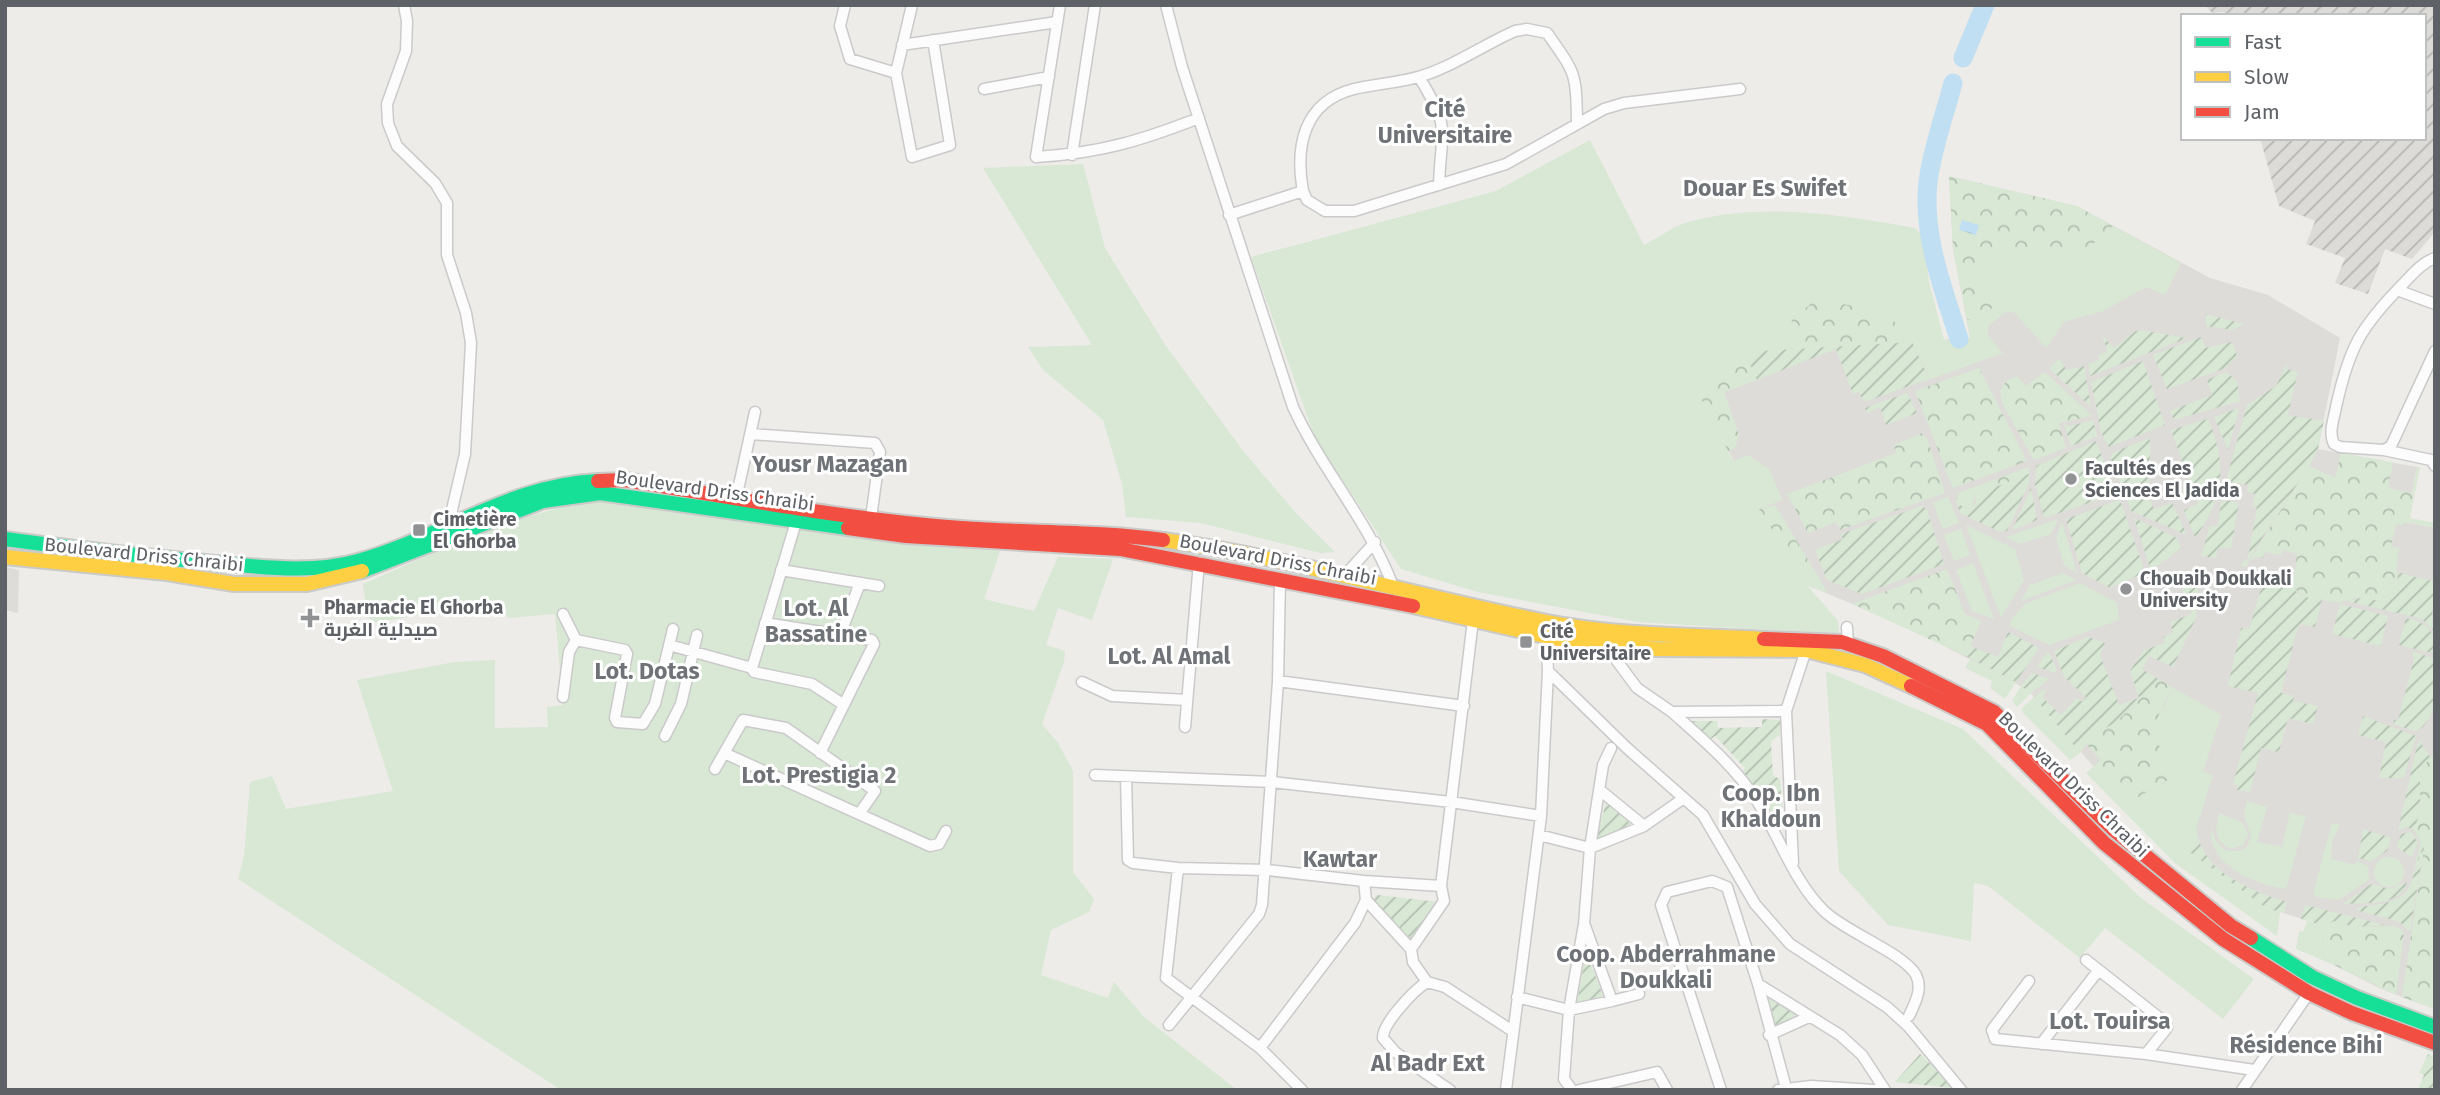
<svg xmlns="http://www.w3.org/2000/svg" width="2440" height="1095" font-family="'Fira Sans',Cairo,sans-serif">
	<defs>
		<pattern id="industrial-furrows" width="10" height="10" patternUnits="userSpaceOnUse" patternTransform="scale(1.75)"><rect width="10" height="10" fill="#dddbd8"/><path d="M-1 1l2-2M0 10L10 0M9 11l2-2" fill="none" stroke="#b6b5b3"/></pattern>
		<pattern id="forest-crowns" width="20" height="18" patternUnits="userSpaceOnUse" patternTransform="scale(1.75)"><rect width="20" height="18" fill="#d8e8d5"/><path d="M2 6a3 3 0 1 1 6 0M12 15a3 3 0 1 1 6 0" fill="none" stroke="#b2bfb0"/></pattern>
		<pattern id="garden-furrows" width="10" height="10" patternUnits="userSpaceOnUse" patternTransform="scale(1.75)"><rect width="10" height="10" fill="#d8e8d5"/><path d="M-1 1l2-2M0 10L10 0M9 11l2-2" fill="none" stroke="#b2bfb0"/></pattern>
		<pattern id="water-waves" width="16" height="10" patternUnits="userSpaceOnUse" patternTransform="scale(1.75)"><rect width="16" height="10" fill="#c1dff2"/><path d="M0 5q4-4 8 0t8 0" fill="none" stroke="#a0b8c8"/></pattern>
	</defs>
	<rect width="100%" height="100%" fill="#edece8"/>
	<!-- industrial -->
	<path fill="url(#industrial-furrows)" d="M2205,5H2435V232L2412,259L2385,249L2368,294L2335,283L2345,258L2306,244L2315,221L2279,206L2260,138H2424V16H2225L2224,12L2212,13Z"/>
	<!-- education -->
	<path fill="#dedcd8" d="M1949,176L2077,206L2210,278L2268,295L2340,338L2318,449L2417,467L2406,522L2435,528V1009L2381,989L2334,965L2325,926L2267,908L2129,808L2028,690L1914,630L1807,585L1754,500L1693,383L1760,351L1970,338L1953,249Z
		M5,567L19,570L18,613L5,610Z"/>
	<!-- green -->
	<path fill="#d8e8d5" d="M1590,140L1644,245C1659,237 1675,225 1692,221C1764,202 1843,215 1915,228L1924,237L1929,282L1944,340L1970,338L1967,320L1976,318L1981,294L1976,255L2048,246L2086,250L2113,226L2181,263L2165,295L2146,287L2103,311L2064,322L2046,348L2015,313L2007,311L1988,326V336L2003,353L1925,381L1928,375L1912,342L1760,351L1693,383L1733,461L1748,455L1770,470L1782,500L1760,509L1807,585L1838,621L1839,632L1835,634L1638,622L1478,592L1401,569L1315,438L1251,257L1496,191Z
		M1083,164L1105,248L1166,346L1244,452L1295,512L1335,552L1320,553L1201,523L1126,517L1122,484L1103,420L1043,370L1028,347L1092,345L983,168Z
		M1948,497L1959,523L1943,529L1933,503Z
		M612,499L918,544L1000,551L984,599L1034,611L1058,557L1113,559L1092,620L1058,608L1046,645L1065,651L1064,662L1042,724L1058,743L1073,771V872L1094,899L1089,912L1051,930L1041,975L1108,998L1114,982L1144,1017L1237,1090H561L238,879L244,856L250,782L272,776L286,809L393,791L357,680L455,662L495,660V728L548,727L547,707L563,705L555,614L507,618L503,601L373,623L367,615L363,584C445,549 523,508 612,499Z
		M2058,519L2051,534L2020,544L2006,537Z
		M2062,522L2077,573L2064,565L2056,538Z
		M1966,525L2015,549L2024,580L2001,617Z
		M1961,529L1970,555L1954,561L1944,535Z
		M1973,563L1974,566L1994,619L1972,611L1956,570Z
		M2063,573L2076,580L2021,601L2030,585Z
		M2080,583L2117,603L2119,620L2049,645L2010,626V621L2025,604Z
		M1970,659L2016,682L2005,699L1990,688L1992,681L1965,668Z
		M1826,671L1963,729L2141,898L2254,979L2223,1019L2105,928L2080,958L1988,886L1974,883L1971,941L1888,925L1839,871Z
		M2172,687L2221,715L2203,772L2213,775L2196,829L2200,844L2197,842L2190,845L2266,908L2280,912L2277,936L2175,863L2086,773L2093,767L2126,804L2178,774L2147,728L2165,705Z
		M2034,697L2080,753L2070,760L2023,713L2022,708Z
		M2247,801L2267,807L2257,842L2282,847L2290,813L2306,816L2286,889C2254,884 2207,865 2211,827C2215,846 2228,858 2247,847L2251,836L2244,815Z
		M2219,813L2243,823L2248,834L2243,845L2231,849L2220,842L2216,830Z
		M2332,823L2340,825L2332,840L2331,859L2355,865L2357,861L2368,866L2369,880L2338,900L2317,897L2313,894Z
		M2374 872a15 15 0 1 1 30 0a15 15 0 1 1-30 0Z
		M2307,921L2325,926L2326,951L2334,965L2296,949L2299,931L2303,932Z"/>
	<!-- forest -->
	<path fill="url(#forest-crowns)" d="M1949,176L2077,206L2113,226L2086,250L2049,246L1977,255L1981,294L1995,292C1999,310 1981,318 1967,320L1953,249Z
		M1814,301H1827L1885,312L1892,317L1905,342L1784,349L1792,320Z
		M1747,357L1757,380L1724,392L1739,435L1735,448L1728,451L1693,383Z
		M1979,368L2027,461L1953,488L1915,391Z
		M2045,372L2092,416L2059,423L2066,448L2034,460L2002,403L2000,391L2006,381L2017,376L2026,386Z
		M1922,433L1927,438L1945,493L1840,530L1836,522L1808,533L1787,494L1896,453L1894,445Z
		M2341,453L2393,462L2388,488L2412,493L2417,467H2420L2410,518L2435,523V528L2407,522L2405,525L2396,524L2391,546L2399,548L2396,570L2399,587L2380,601L2355,598L2340,603L2303,597L2293,586L2297,554L2283,550L2281,555L2264,552L2263,558L2255,557L2247,564L2309,466L2335,478Z
		M2029,467V474L1975,495L1972,508L1965,509L1956,501L1958,493Z
		M1775,505L1828,593L1807,585L1759,509Z
		M1947,569L1965,614L1981,621L1966,656L1852,604Z
		M2160,680L2172,687L2156,721L2147,728L2178,774L2126,804L2093,767L2101,760L2086,744L2101,730L2115,723Z
		M2021,686L2031,693L2017,707L2012,701Z
		M2430,757L2435,758V1009L2402,997L2424,847L2412,877L2421,843L2413,828C2415,822 2419,818 2420,812C2423,792 2413,774 2430,757Z
		M2333,921L2356,927L2396,926L2404,932L2396,995L2334,965L2326,951L2325,926Z"/>
	<!-- garden -->
	<path fill="url(#garden-furrows)" d="M2206,314L2244,324L2232,330L2206,326Z
		M2140,330L2187,338L2090,376L2089,364L2099,360L2098,355L2108,352L2102,335L2114,348L2134,332Z
		M2201,337L2206,348L2232,342L2237,356L2226,368L2167,389L2153,355Z
		M1912,342L1929,379L1867,401L1862,399L1859,392L1853,394L1836,349L1757,380L1747,357L1760,351Z
		M2059,359L2067,370L2084,366L2091,407L2049,368Z
		M2143,361L2165,425L2109,447L2101,432L2091,382Z
		M2287,364V369L2298,372L2288,415L2324,421L2318,449L2309,466L2248,560L2247,567L2240,565L2248,558L2257,508L2252,507L2255,494L2247,492L2248,485L2233,482L2230,494L2223,491L2247,405L2276,386Z
		M2226,372L2237,381L2240,401L2174,420L2170,411L2212,395L2207,380Z
		M1907,393L1917,413L1886,425L1880,407L1867,413L1865,408Z
		M2239,408L2228,450L2214,417Z
		M2208,419C2228,465 2224,498 2195,538L2184,510L2198,504L2171,430Z
		M2093,420L2097,436L2071,446L2064,424L2070,426Z
		M2149,438C2155,454 2144,467 2150,483L2124,493L2110,457L2114,452Z
		M2096,441L2116,494L2044,518L2035,484L2036,466Z
		M2029,474V483L2007,531L2000,532L1960,513L1956,501L1965,509L1972,508L1976,502L1975,495Z
		M2031,488L2037,520L2012,530L2014,526Z
		M2146,489L2154,509L2172,503L2187,535L2131,511L2127,497Z
		M2120,500L2145,572L2110,588L2082,573L2066,519Z
		M2225,500L2239,503L2231,548H2218L2216,558L2201,556L2210,526H2218L2221,502Z
		M1922,506L1927,510L1944,564L1862,594L1827,580L1815,550L1843,539L1841,534Z
		M2134,518L2177,538L2181,548L2151,571Z
		M2266,572L2292,577L2296,592L2303,597L2322,599L2315,627L2301,624L2297,630L2281,693L2294,696L2293,701L2318,706L2313,724L2288,718L2279,752L2261,748L2250,792L2237,790L2238,785L2233,784L2258,693L2228,686L2241,628L2249,629Z
		M2397,572L2435,582L2432,619L2435,632L2422,619L2347,601L2361,598L2380,601L2399,587Z
		M2198,583L2196,618L2173,667L2149,656L2142,669L2160,680L2115,723L2101,730L2086,744L2080,753L2034,697L2043,690H2047L2042,697L2061,715L2077,698L2082,702L2086,697L2064,677L2054,651L2088,637L2105,643L2100,655L2119,705L2139,698L2130,671L2144,650L2165,643L2163,637L2173,633L2170,622L2192,614L2182,589Z
		M2340,604L2388,616L2381,646L2332,634Z
		M2406,618C2429,623 2435,631 2435,654L2399,645Z
		M2008,632L2039,648L2016,682L1966,656L1970,646L1998,657Z
		M2048,651L2057,671L2056,673L2037,667Z
		M2412,651L2435,659C2435,680 2440,723 2415,731L2393,724L2394,720H2398L2414,659Z
		M2032,673L2049,679L2031,693L2021,686Z
		M2363,716L2416,736L2404,778H2379L2386,742L2358,735Z
		M1762,719L1780,720V735L1771,741L1773,776L1780,779L1783,814L1776,819L1770,818L1741,774L1745,768L1715,736L1708,741L1688,721H1717L1718,728L1758,727H1762Z
		M2424,735L2421,743L2430,757L2420,774V812L2414,830L2407,827L2398,830L2417,746Z
		M1606,802L1633,826L1599,840L1597,837Z
		M2363,829L2391,838L2387,851L2370,861L2358,858Z
		M2411,832L2418,843L2411,857L2397,847L2401,834Z
		M2425,841L2410,932L2400,922L2356,910L2359,907C2418,901 2406,891 2425,841Z
		M2193,842L2200,844C2204,850 2207,858 2212,863C2232,883 2261,894 2287,902L2284,913L2266,908L2187,850Z
		M2407,882C2400,908 2364,902 2343,904L2371,884L2390,889Z
		M1377,895L1439,902L1413,941L1373,901Z
		M2305,905L2385,925L2356,927L2334,921L2325,926L2301,919Z
		M1586,952L1604,998L1577,1004V1003Z
		M1769,996L1796,1014V1019L1774,1027L1765,997Z
		M1920,1054L1952,1084V1088L1895,1082Z
		M2428,1054L2435,1057V1090H2418L2424,1075L2419,1073Z"/>
	<!-- water -->
	<path fill="url(#water-waves)" d="M1962,220L1979,225L1976,235L1959,230Z"/>
	<g fill="none" stroke-linecap="round" stroke-linejoin="round">
		<!-- river -->
		<path stroke="#c1dff2" stroke-width="19" d="M1963,58L1985,5
			M1953,83C1945,114 1932,149 1928,182C1922,235 1943,288 1959,339"/>
		<!-- street casing -->
		<g stroke="#cacaca" stroke-width="13">
			<path id="street" d="M404,5L407,21L406,51L387,104L388,123L397,146L435,183L447,203V255L466,313L471,343L465,454L451,514L452,524
				M845,5L840,26L850,59L896,73
				M912,5L896,73L912,157L950,145L933,40
				M1060,5L1036,157C1100,153 1140,141 1199,118
				M1166,5L1182,67L1293,407C1322,470 1368,520 1393,586
				M902,45L1057,22
				M1419,77C1452,131 1441,127 1439,185
				M984,89L1049,77
				M1072,155L1095,5
				M1303,191C1295,147 1303,102 1354,89C1375,84 1397,83 1418,77C1451,68 1483,45 1515,31L1527,29L1547,33C1576,74 1576,72 1577,122
				M1229,215L1303,191L1307,200L1325,211H1354L1506,164L1604,109L1624,103L1740,89
				M2435,258C2421,263 2412,275 2402,285C2360,328 2349,348 2336,407C2334,419 2328,432 2334,444L2340,447L2384,450L2391,446L2435,351
				M2397,290L2435,304
				M751,434L875,443L880,452L871,518
				M2384,450L2431,460L2435,466
				M736,499L755,412
				M796,522L752,668L754,672L812,684L844,705
				M781,570L879,586
				M1345,575L1375,542
				M563,614L576,640L625,650L627,654L615,718L617,722L643,724L655,704L673,629
				M765,623L872,640L874,644L820,753
				M1847,627L1848,644
				M840,635L860,583
				M669,645L752,668
				M1615,647L1617,661L1637,688L1672,712L1786,711
				M1548,671L1628,749L1703,815L1755,904L1790,944L1887,1007L1909,1027L1961,1090
				M1278,681L1464,706
				M1082,682L1112,696L1187,700
				M563,697L569,652L576,640
				M1672,712C1702,739 1735,766 1757,801C1779,836 1794,882 1824,911C1844,931 1905,954 1916,975C1923,989 1915,1003 1909,1016
				M1185,727L1199,562
				M665,736L681,704L697,635
				M724,753L930,846L939,844L946,831
				M715,769L743,720L786,728L875,791L859,814
				M1095,775L1272,782L1451,802L1541,816
				M1126,777L1128,860L1133,863L1178,868L1267,870L1364,881
				M1601,791L1644,826
				M1539,835L1590,848L1644,826L1684,798
				M1793,863L1786,711L1806,650
				M1178,868L1166,978L1260,1048L1302,1090
				M1366,900L1411,949
				M2086,960L2166,1023L2167,1028L2146,1054
				M2029,981L1992,1030L1995,1039L2146,1054L2254,1070
				M1427,982L1413,962L1411,949L1444,901L1441,886L1473,620
				M1758,984L1786,1088
				M1517,997L1569,1010L1612,1001L1585,926
				M1612,1001L1639,994
				M1169,1025L1259,914L1262,905L1278,681L1280,580
				M1769,1035L1809,1017
				M2041,1044L2098,971
				M1260,1048L1355,923L1366,900L1364,881L1441,886
				M1450,1090L1395,1052L1383,1038C1382,1024 1414,990 1427,982L1445,987L1511,1030
				M1506,1090L1541,816L1548,671L1546,631
				M1572,1090L1564,1079L1569,1010L1584,924L1590,848L1603,765L1611,748
				M1579,1090L1657,1072L1667,1090
				M1721,1090L1661,905L1667,892L1712,881L1727,887L1758,984L1840,1035L1862,1055L1885,1090
				M1778,1090L1811,1086L1874,1090
				M2242,1090L2309,993"/>
		</g>
		<!-- fast casing -->
		<g stroke="#cacac9" stroke-width="18">
			<path id="fast" d="M5,539C72,548 138,556 205,562C255,566 309,575 358,561C440,538 512,484 598,481
				M362,571L543,501L600,493L848,528
				M2251,938L2312,977L2357,998L2435,1027"/>
		</g>
		<!-- slow casing -->
		<g stroke="#cacac9" stroke-width="18">
			<path id="slow" d="M1163,540C1293,558 1419,597 1547,622C1619,636 1692,635 1764,639
				M5,557L167,573L234,584H307L362,571
				M1413,606L1558,639L1657,649L1806,650L1865,665L1911,686"/>
		</g>
		<!-- jam casing -->
		<g stroke="#cacac9" stroke-width="18">
			<path id="jam" d="M598,481L625,480C737,498 849,520 961,528C1029,533 1096,531 1163,540
				M848,528L906,536L1120,549L1413,606
				M1764,639L1842,642L1883,656L1994,712L2113,829L2231,926L2251,938
				M1911,686L1987,724L2104,843L2223,939L2309,993L2352,1013L2435,1043"/>
		</g>
		<!-- street -->
		<use href="#street" stroke="#fcfcfc" stroke-width="10"/>
		<!-- fast -->
		<use href="#fast" stroke="#16e098" stroke-width="14"/>
		<!-- slow -->
		<use href="#slow" stroke="#ffcf43" stroke-width="14"/>
		<!-- jam -->
		<use href="#jam" stroke="#f24e42" stroke-width="14"/>
	</g>
	<!-- markers -->
	<g fill="#909293" stroke="#fff" stroke-width="2.5">
		<circle cx="2071" cy="479" r="7"/>
		<rect x="412" y="523" width="14" height="14" rx="3.5"/>
		<circle cx="2126" cy="589" r="7"/>
		<path d="M306.5 607.5h7v7h7v7h-7v7h-7v-7h-7v-7h7z"/>
		<rect x="1519" y="635" width="14" height="14" rx="3.5"/>
	</g>
	<g text-anchor="middle" stroke-width="6" stroke-linejoin="round" paint-order="stroke">
		<!-- poi labels -->
		<g font-size="19" font-weight="bold" fill="#5e6165" stroke="#fff" text-anchor="start">
			<text x="2085" y="475">Facultés des<tspan x="2085" dy="22">Sciences El Jadida</tspan></text>
			<text x="433" y="526">Cimetière<tspan x="433" dy="22">El Ghorba</tspan></text>
			<text x="2140" y="585">Chouaib Doukkali<tspan x="2140" dy="22">University</tspan></text>
			<text x="324" y="614">Pharmacie El Ghorba<tspan x="324" dy="22">صيدلية الغربة</tspan></text>
			<text x="1540" y="638">Cité<tspan x="1540" dy="22">Universitaire</tspan></text>
		</g>
		<!-- street labels -->
		<g font-size="19" fill="#5e6165" stroke="#fff">
			<text transform="translate(715 490) rotate(8)" y="7">Boulevard Driss Chraibi</text>
			<text transform="translate(144 554) rotate(6)" y="7">Boulevard Driss Chraibi</text>
			<text transform="translate(1278 559) rotate(11)" y="7">Boulevard Driss Chraibi</text>
			<text transform="translate(2074 784) rotate(44)" y="7">Boulevard Driss Chraibi</text>
		</g>
		<!-- quarter labels -->
		<g font-size="23" font-weight="bold" fill="#6f7377" stroke="#fff">
			<text x="1445" y="117">Cité<tspan x="1445" dy="26">Universitaire</tspan></text>
			<text x="1765" y="196">Douar Es Swifet</text>
			<text x="830" y="472">Yousr Mazagan</text>
			<text x="816" y="616">Lot. Al<tspan x="816" dy="26">Bassatine</tspan></text>
			<text x="1169" y="664">Lot. Al Amal</text>
			<text x="647" y="679">Lot. Dotas</text>
			<text x="819" y="783">Lot. Prestigia 2</text>
			<text x="1771" y="801">Coop. Ibn<tspan x="1771" dy="26">Khaldoun</tspan></text>
			<text x="1340" y="867">Kawtar</text>
			<text x="1666" y="962">Coop. Abderrahmane<tspan x="1666" dy="26">Doukkali</tspan></text>
			<text x="2110" y="1029">Lot. Touirsa</text>
			<text x="2306" y="1053">Résidence Bihi</text>
			<text x="1428" y="1071">Al Badr Ext</text>
		</g>
	</g>
	<!-- border -->
	<rect width="2440" height="1095" fill="none" stroke="#5e6165" stroke-width="14"/>
	<!-- legend -->
	<rect x="2181" y="14" width="245" height="126" fill="#ffffff" stroke="#bfc0c1" stroke-width="2"/>
	<rect x="2195" y="37" width="35" height="10" fill="#16e098" stroke="#bfc0c1" stroke-width="2"/>
	<text x="2244" y="49" font-size="21" fill="#5e6165">Fast</text>
	<rect x="2195" y="72" width="35" height="10" fill="#ffcf43" stroke="#bfc0c1" stroke-width="2"/>
	<text x="2244" y="84" font-size="21" fill="#5e6165">Slow</text>
	<rect x="2195" y="107" width="35" height="10" fill="#f24e42" stroke="#bfc0c1" stroke-width="2"/>
	<text x="2244" y="119" font-size="21" fill="#5e6165">Jam</text>
</svg>
